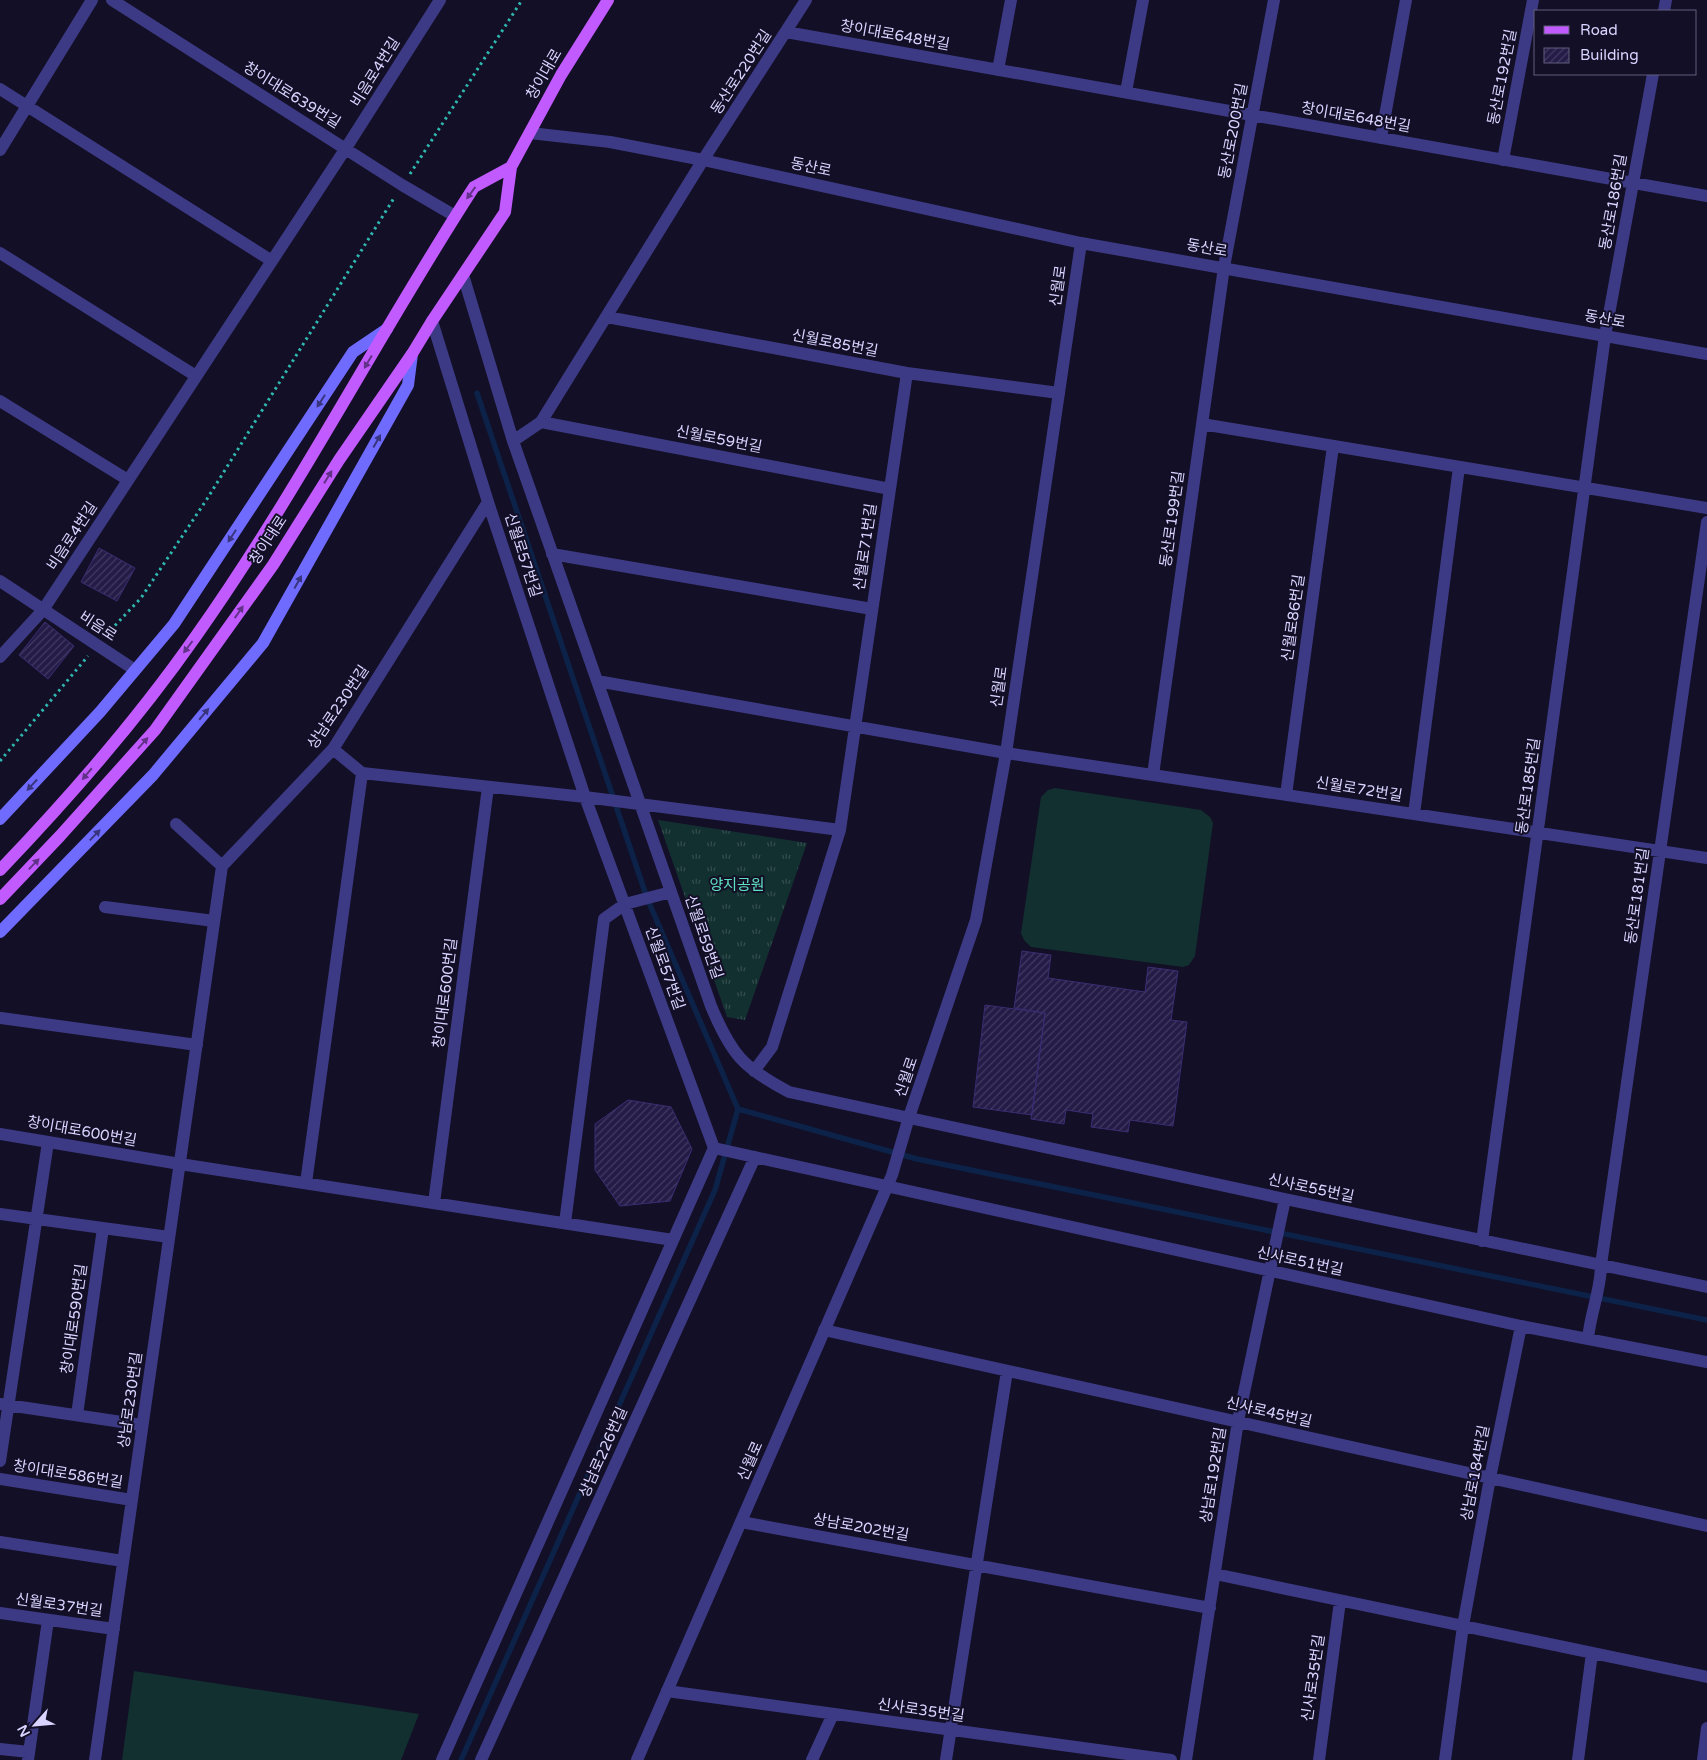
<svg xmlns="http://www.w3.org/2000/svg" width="1707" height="1760" font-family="'Varela Round','Noto Sans KR',sans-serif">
	<defs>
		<pattern id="grass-tufts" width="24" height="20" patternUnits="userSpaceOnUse" patternTransform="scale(1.25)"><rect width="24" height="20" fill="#12302f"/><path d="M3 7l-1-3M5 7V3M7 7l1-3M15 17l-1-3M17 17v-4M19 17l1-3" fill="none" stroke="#344d4e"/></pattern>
		<pattern id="building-hatch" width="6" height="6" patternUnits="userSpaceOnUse" patternTransform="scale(1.25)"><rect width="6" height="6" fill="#241b47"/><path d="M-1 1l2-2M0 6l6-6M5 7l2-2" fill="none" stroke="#433b63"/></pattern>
	</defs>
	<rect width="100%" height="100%" fill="#130f26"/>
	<!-- grass -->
	<path fill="url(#grass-tufts)" d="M658,820L807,843L745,1020L727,1017Z"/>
	<!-- pitch -->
	<path fill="#12302f" d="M1055,788L1201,810L1210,817L1213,823L1195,956L1189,965L1183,967L1031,947L1024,940L1021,933L1041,797L1048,790Z
		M134,1671L419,1714L401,1760H122Z"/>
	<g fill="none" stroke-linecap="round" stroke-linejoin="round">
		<!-- stream -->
		<path stroke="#0c2248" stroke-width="5.5" d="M477,393L647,898L738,1109L917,1159L1707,1320
			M461,1760L715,1190L738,1109"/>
	</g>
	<!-- building -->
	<path fill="url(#building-hatch)" stroke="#3b2d73" d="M99,548L135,568L117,601L81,582Z
		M45,622L74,646L48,679L19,655Z
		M1022,951L1051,955L1048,978L1145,992L1148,967L1178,971L1171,1020L1187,1022L1173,1126L1130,1120L1128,1132L1091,1127L1093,1114L1066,1110L1064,1124L1031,1119L1045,1013L1014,1008Z
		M985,1005L1045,1013L1032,1115L973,1107Z
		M628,1100L671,1107L692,1149L670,1201L620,1206L595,1170V1124Z"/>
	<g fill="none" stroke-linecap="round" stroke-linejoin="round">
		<!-- path -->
		<path stroke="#2fb8b0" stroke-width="3" stroke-dasharray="2.5 4" stroke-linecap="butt" d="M410,174L522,0
			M106,635L141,598L207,499L394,198
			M0,761L88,656"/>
		<!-- minor -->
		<path stroke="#3d3a85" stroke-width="12" d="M112,0L402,185L455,216
			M1664,11L1666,0
			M786,32L1707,196
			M998,70L1011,0
			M0,89L272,261
			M1126,92L1143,0
			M1381,138L1406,0
			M0,150L92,0
			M1503,160L1533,0
			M0,253L196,376
			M463,275L513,441L711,1006C731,1054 743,1068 789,1092L1285,1199L1707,1287
			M607,317L907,373L1059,393
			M432,321L488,502L585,797L714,1148L1521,1326L1707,1362
			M0,401L128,480
			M541,422L890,489
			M1202,424L1707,508
			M513,441L541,422L703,160L806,0
			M552,554L872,609
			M0,657L43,610L346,148L440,0
			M597,681L1006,753L1707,858
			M333,749L362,773L585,797L840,830
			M1153,775L1224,267L1274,0
			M1286,795L1333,446
			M1414,814L1459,467
			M176,824L222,866
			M105,907L214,921
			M1,1018L197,1045
			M754,1071L772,1047L840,830L907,373
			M0,1134L180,1164L673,1240
			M306,1183L362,773
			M434,1203L488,787
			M0,1214L169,1237
			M565,1223L604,919L625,904L671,892
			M1482,1241L1605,336L1653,74
			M824,1330L1707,1526
			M1588,1339C1590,1314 1601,1290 1601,1265L1707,522
			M0,1404L142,1425
			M77,1415L103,1228
			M0,1461L48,1142
			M0,1479L132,1500
			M741,1522L1210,1608
			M0,1542L123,1561
			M1215,1574L1707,1677
			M0,1613L114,1629
			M667,1691L1171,1760
			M0,1749L29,1752
			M28,1760L48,1620
			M95,1760L222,866L333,749L488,502
			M442,1760L714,1148
			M481,1760L755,1157
			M812,1760L833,1714
			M946,1760L1007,1371
			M1186,1760L1238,1421L1285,1199
			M1319,1760L1340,1601
			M1445,1760L1463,1626L1490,1478L1521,1326
			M1578,1760L1592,1653
			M1703,1760L1707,1728"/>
		<!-- tertiary -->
		<path stroke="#3d3a85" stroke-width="12" d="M530,133L610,142L703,160L1081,243L1707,354
			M0,581L135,670
			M637,1760L883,1196L892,1175L909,1117L976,920L1006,753L1081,243"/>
		<!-- secondary -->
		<path stroke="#6f6bff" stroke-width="12" d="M0,819L100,712L174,624L353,352L387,329
			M0,932L153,775L263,643L408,385L412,354"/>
		<!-- primary -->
		<path stroke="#c25bff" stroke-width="12" d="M0,870C70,797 138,719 196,636C298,492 378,335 474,187L511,167
			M0,899L60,836L155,730L273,565L339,460L412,354L432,321L505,212L511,167L561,75L608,0"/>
	</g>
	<!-- one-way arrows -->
	<defs><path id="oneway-solid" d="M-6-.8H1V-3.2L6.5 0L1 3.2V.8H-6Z" transform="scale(1.25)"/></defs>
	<g fill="#623188">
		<use href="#oneway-solid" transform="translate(471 193) rotate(126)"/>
		<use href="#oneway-solid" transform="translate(368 362) rotate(121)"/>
		<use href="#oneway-solid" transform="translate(328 477) rotate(-58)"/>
		<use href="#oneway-solid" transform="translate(239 612) rotate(-55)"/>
		<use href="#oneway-solid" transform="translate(188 647) rotate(127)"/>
		<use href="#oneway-solid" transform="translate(143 743) rotate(-48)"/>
		<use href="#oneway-solid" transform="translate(87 774) rotate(130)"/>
		<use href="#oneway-solid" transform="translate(34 864) rotate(-46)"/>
	</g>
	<g fill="#38347d">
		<use href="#oneway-solid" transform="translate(321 401) rotate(123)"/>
		<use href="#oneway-solid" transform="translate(377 441) rotate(-61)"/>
		<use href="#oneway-solid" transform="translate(232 536) rotate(123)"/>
		<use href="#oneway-solid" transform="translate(298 582) rotate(-61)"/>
		<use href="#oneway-solid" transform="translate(204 714) rotate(-50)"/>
		<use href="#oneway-solid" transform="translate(32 785) rotate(133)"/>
		<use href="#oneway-solid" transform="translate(95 835) rotate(-46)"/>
	</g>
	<g text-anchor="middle" stroke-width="4" stroke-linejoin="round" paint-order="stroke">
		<!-- street labels -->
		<g font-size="15" fill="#d9d4ff" stroke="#130f26">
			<text transform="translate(895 35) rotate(10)" y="5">창이대로648번길</text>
			<text transform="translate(375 72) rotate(-58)" y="5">비음로4번길</text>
			<text transform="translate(741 72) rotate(-57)" y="5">동산로220번길</text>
			<text transform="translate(544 74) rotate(-60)" y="5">창이대로</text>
			<text transform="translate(1502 77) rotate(-79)" y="5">동산로192번길</text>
			<text transform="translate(292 95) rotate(32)" y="5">창이대로639번길</text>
			<text transform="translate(1356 117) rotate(10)" y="5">창이대로648번길</text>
			<text transform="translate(1233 131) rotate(-79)" y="5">동산로200번길</text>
			<text transform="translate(811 167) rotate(12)" y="5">동산로</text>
			<text transform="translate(1613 202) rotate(-80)" y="5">동산로186번길</text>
			<text transform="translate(1207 248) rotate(10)" y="5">동산로</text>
			<text transform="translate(1058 286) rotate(-82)" y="5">신월로</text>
			<text transform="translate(1605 319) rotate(10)" y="5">동산로</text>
			<text transform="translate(835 343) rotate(11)" y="5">신월로85번길</text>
			<text transform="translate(719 439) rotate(11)" y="5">신월로59번길</text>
			<text transform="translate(1172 519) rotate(-82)" y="5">동산로199번길</text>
			<text transform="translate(72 536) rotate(-57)" y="5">비음로4번길</text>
			<text transform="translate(268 540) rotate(-57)" y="5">창이대로</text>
			<text transform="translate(865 547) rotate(-82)" y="5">신월로71번길</text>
			<text transform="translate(523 555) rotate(72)" y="5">신월로57번길</text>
			<text transform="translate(1293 618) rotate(-82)" y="5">신월로86번길</text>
			<text transform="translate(98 626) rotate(33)" y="5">비음로</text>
			<text transform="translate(999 687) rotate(-82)" y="5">신월로</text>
			<text transform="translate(338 707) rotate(-56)" y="5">상남로230번길</text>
			<text transform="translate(1528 786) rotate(-82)" y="5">동산로185번길</text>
			<text transform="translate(1359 789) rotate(9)" y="5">신월로72번길</text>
			<text transform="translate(1637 896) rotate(-82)" y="5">동산로181번길</text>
			<text transform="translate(704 937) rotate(71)" y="5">신월로59번길</text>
			<text transform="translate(665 968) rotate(70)" y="5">신월로57번길</text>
			<text transform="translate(445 993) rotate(-83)" y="5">창이대로600번길</text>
			<text transform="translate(906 1077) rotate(-71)" y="5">신월로</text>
			<text transform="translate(82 1131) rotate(10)" y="5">창이대로600번길</text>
			<text transform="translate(1311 1188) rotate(12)" y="5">신사로55번길</text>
			<text transform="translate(1300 1261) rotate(12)" y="5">신사로51번길</text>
			<text transform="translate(74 1319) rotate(-82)" y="5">창이대로590번길</text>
			<text transform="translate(130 1400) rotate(-82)" y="5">상남로230번길</text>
			<text transform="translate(1269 1412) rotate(13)" y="5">신사로45번길</text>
			<text transform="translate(603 1452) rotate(-66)" y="5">상남로226번길</text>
			<text transform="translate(750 1461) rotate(-66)" y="5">신월로</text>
			<text transform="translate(1475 1473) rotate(-79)" y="5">상남로184번길</text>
			<text transform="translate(68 1474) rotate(9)" y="5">창이대로586번길</text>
			<text transform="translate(1213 1475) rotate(-81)" y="5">상남로192번길</text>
			<text transform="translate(861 1527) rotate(10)" y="5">상남로202번길</text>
			<text transform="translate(59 1605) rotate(8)" y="5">신월로37번길</text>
			<text transform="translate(1313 1678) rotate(-82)" y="5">신사로35번길</text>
			<text transform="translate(921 1710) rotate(8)" y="5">신사로35번길</text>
		</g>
		<!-- park labels -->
		<g font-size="15" fill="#5fe0c0" stroke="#130f26">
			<text x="737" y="890">양지공원</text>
		</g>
	</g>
	<!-- legend -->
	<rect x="1534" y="10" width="162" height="65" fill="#130f26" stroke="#625e7d"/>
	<rect x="1544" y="26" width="25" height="8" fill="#c25bff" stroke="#625e7d"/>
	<text x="1580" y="35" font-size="15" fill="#d9d4ff">Road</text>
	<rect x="1544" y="48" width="25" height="15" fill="url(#building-hatch)" stroke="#625e7d"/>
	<text x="1580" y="60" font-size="15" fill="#d9d4ff">Building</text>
	<!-- north arrow -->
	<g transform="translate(35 1725) rotate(243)" stroke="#130f26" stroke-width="4" paint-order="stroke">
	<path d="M0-4L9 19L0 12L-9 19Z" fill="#d9d4ff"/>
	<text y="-8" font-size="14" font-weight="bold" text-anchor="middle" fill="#d9d4ff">N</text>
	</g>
</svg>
